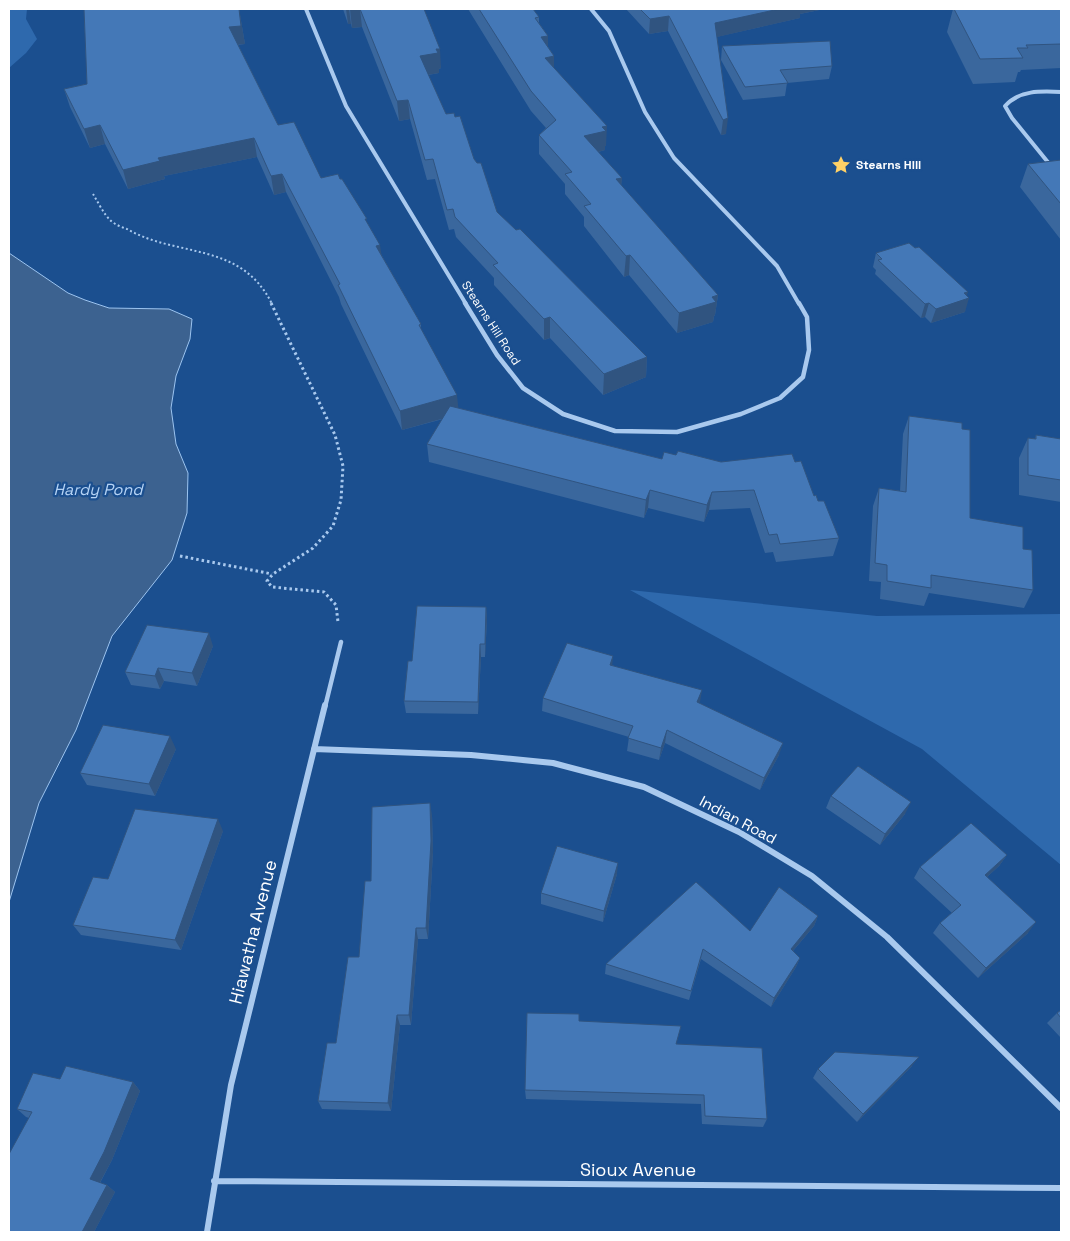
<svg xmlns="http://www.w3.org/2000/svg" width="1070" height="1241" font-family="'Space Grotesk',sans-serif">
	<rect width="100%" height="100%" fill="#1b4f8f"/>
	<!-- green -->
	<path fill="#2e69ad" d="M9,9H27L26,19L37,39L26,53L9,68Z
		M630,590L877,616L1061,614V865L922,749Z"/>
	<!-- water -->
	<path fill="#3c6290" stroke="#9cc4f0" d="M9,253L68,293L85,300L109,308L169,309L192,319L190,339L176,376L171,408L176,444L188,473L187,513L172,560L112,636L76,730L39,803L9,902Z"/>
	<g fill="none" stroke-linecap="round" stroke-linejoin="round">
		<!-- path-far1 -->
		<path stroke="#a9c9ee" stroke-width="2" stroke-dasharray="2 2.5" stroke-linecap="butt" d="M93,194C98,202 103,213 110,220C114,224 121,227 127,229C177,258 241,241 272,304"/>
		<!-- path -->
		<path stroke="#a9c9ee" stroke-width="3" stroke-dasharray="2.5 3" stroke-linecap="butt" d="M271,303L335,435L343,466L341,500L333,526L313,548L273,574L267,581L272,587L324,592L336,605L338,622
			M180,556L272,574"/>
		<!-- street-far2 -->
		<path stroke="#a9c9ee" stroke-width="4" d="M306,9L346,106L466,304
			M591,9L609,31L645,112L674,158L777,266L799,304
			M1051,166L1012,118L1005,106C1020,90 1040,91 1061,92"/>
		<!-- street-far1 -->
		<path stroke="#a9c9ee" stroke-width="4.5" d="M465,303L497,355L523,388L563,414L615,431L677,432L741,414L780,398L803,377L809,350L807,317L799,303
			M325,707L341,642"/>
		<!-- street -->
		<path stroke="#a9c9ee" stroke-width="6" d="M314,749L471,755L553,763L644,787L739,832L812,876L887,937L1061,1108
			M214,1181L1061,1188
			M207,1232L231,1085L325,705"/>
	</g>
	<!-- wall -->
	<path fill="#3a679d" d="M84,9H239L245,44L238,45L278,125L321,178L368,224L382,256L421,324V329L458,408L662,459L676,455L721,462H795L839,538L833,556L776,562L773,552L765,553L750,508L709,510L704,522L648,508L644,518L429,462L427,444L443,419L402,430L341,304L339,297L286,192L274,195L257,157L164,176L165,179L128,189L105,144L90,148L70,107L64,89L87,84Z
		M343,9H424L441,68L439,69V73L428,75L446,114L455,117L497,212L647,357L646,377L603,395L550,338L544,340L494,285V278L456,237L454,229L449,230L435,179L427,180L410,119L399,121L362,27L352,28L351,24H348Z
		M468,9H533L539,17V23L548,36V47L554,56V68L606,146H605V150L598,152L622,178L621,185L718,295L715,315L714,316L713,322L677,333L629,275L624,277L584,226V217L565,194V184L539,154V135L546,128L531,111Z
		M626,9H824L800,14V18L716,37L726,134L721,135L668,31L649,34Z
		M953,9H1061V68L1021,70L1020,72H1018L1015,82L973,84L947,32Z
		M722,46L832,66L829,79L787,83L785,96L743,100L721,60Z
		M1061,160V240L1020,187L1028,164Z
		M876,253L966,295L965,312L931,323L925,317L921,318L875,274L876,270L873,267Z
		M909,416L962,429L970,518L1023,549L1033,590L1024,608L929,593L924,606L880,599L881,582L869,581L873,506L879,488L900,491L903,434Z
		M1036,435L1061,439V502L1019,495V458L1028,438L1035,439Z
		M486,607L487,620L485,657H481L478,714L406,713L404,701L412,661Z
		M213,646L197,686L164,681L160,689L131,685L125,672Z
		M612,665L700,703L779,755L760,790L665,743L659,760L627,751L629,737L542,711L543,698Z
		M176,749L155,796L87,785L80,773Z
		M831,796L905,814L880,845L826,808Z
		M432,815L433,852L428,939H418L411,1025H400L391,1111L322,1109L318,1101L336,1043L359,957L371,881Z
		M223,831L181,950L81,935L73,925L108,879Z
		M1007,855L999,866L987,877L1028,933L978,978L933,933L940,923L952,913L914,878L920,867Z
		M617,874L603,922L541,904V893Z
		M818,916L814,926L793,951L800,958L796,967L771,1007L701,959L689,1000L605,974L606,964L750,931Z
		M1061,1010V1038L1047,1023L1057,1013Z
		M579,1021L676,1044L767,1119L763,1127L702,1124L701,1104L526,1099L525,1090Z
		M912,1066L857,1122L813,1078L818,1069Z
		M60,1079L133,1082L140,1091L112,1160L100,1183L107,1185L115,1192L94,1232H9L29,1118L26,1117L17,1109Z"/>
	<!-- shaded-wall -->
	<path fill="#305480" d="M239,9L245,44L233,45L229,27Z
		M346,9H349L351,24H348Z
		M350,9H360L362,27L352,28Z
		M779,9H824L800,14V18L713,38L715,23Z
		M669,16L668,31L649,34L650,19Z
		M548,36V55L541,37Z
		M436,49H440L441,68L439,69V73L421,76L420,56Z
		M554,56V75L545,58Z
		M408,100L410,119L399,121L397,101Z
		M728,118L726,134L721,135L723,120Z
		M100,125L105,144L90,148L84,129Z
		M607,126L606,146H605V150L583,156L584,136L602,127Z
		M254,138L257,157L164,176L165,179L128,189L123,170L158,158Z
		M282,174L286,192L274,195L271,176Z
		M622,178L620,198L616,179Z
		M380,245L383,264L376,246Z
		M630,255L629,275L624,277L626,256Z
		M968,292L965,300L969,298L965,312L931,323L936,309L964,293Z
		M718,295L715,315L714,316L713,322L677,333L679,313L712,297Z
		M929,303L925,317L921,318L925,304Z
		M550,317V338L544,340V319Z
		M647,357L646,377L603,395L604,374Z
		M457,395L459,414L402,430L400,411Z
		M650,490L648,508L644,518L646,500Z
		M712,492L709,510L704,522L707,505Z
		M486,607L487,620L485,657V644Z
		M209,633L213,646L197,686L192,673Z
		M480,644L481,657L478,714V702Z
		M613,656L612,669L610,665Z
		M158,668L164,681L160,689L155,676Z
		M702,690L700,702L695,715L697,702Z
		M667,730L665,743L659,760L661,748Z
		M170,736L176,749L155,796L149,784Z
		M783,743L779,755L760,790L764,778Z
		M911,802L905,814L880,845L885,834Z
		M430,803L432,815L433,852L428,939L426,928Z
		M218,819L223,831L181,950L175,940Z
		M1007,855L999,866L977,886L985,875Z
		M618,863L617,874L603,922L604,911Z
		M818,916L814,926L787,958L791,949Z
		M1036,922L1028,933L978,978L986,968Z
		M416,928L418,939L411,1025L409,1015Z
		M800,958L796,967L771,1007L774,998Z
		M397,1015L400,1025L391,1111L388,1103Z
		M919,1057L912,1066L857,1122L863,1114Z
		M133,1082L140,1091L112,1160L98,1186L90,1179Z
		M107,1185L115,1192L94,1232H82Z"/>
	<!-- building -->
	<path fill="#4478b7" stroke="#305480" d="M84,9H239L241,26L229,27L278,125L294,122L321,178L338,174L340,179H342L367,219H365L380,245L376,246L421,324L419,325L457,395L400,411L338,285L340,284L282,174L271,176L254,138L158,158L160,161L123,170L100,125L84,129L64,89L87,84Z
		M360,9H424L440,49H436L438,53L420,56L446,114L454,113L455,117L460,116L474,159L477,163H481L497,212L516,230L520,229L647,357L604,374L550,317L544,319L493,265L498,263L455,217L453,209L447,210L433,159L425,160L408,100L397,101Z
		M479,9H533L539,17L535,18L548,36L541,37L554,56L545,58L607,126L602,127L606,131L584,136L622,178L616,179L718,295L712,297L716,302L679,313L630,255L626,256L584,206L591,204L565,174L572,172L539,135L556,120L531,91Z
		M640,9H779L715,23L728,118L723,120L669,16L650,19Z
		M954,9H1061V44L1026,45L1028,48H1017L1023,58L980,59Z
		M830,41L832,66L780,70L788,83L745,87L722,46Z
		M1061,160V204L1028,164Z
		M909,243L915,248L919,247L968,292L964,293L969,298L936,309L929,303L925,304L878,260L882,259L876,253Z
		M450,406L662,459L664,452L676,455L678,451L721,462L792,454L795,462L801,461L814,496L816,495L818,501H824L839,538L780,544L777,534L769,535L754,490L712,492L707,505L650,490L646,500L427,444Z
		M909,416L962,423V429L970,430V518L1023,527V549L1032,550L1033,590L931,575V588L887,581V565L875,563L879,488L906,492Z
		M1036,435L1061,439V480L1028,475V438L1036,439Z
		M417,606L486,607L485,644H480L478,702L404,701L408,661H412Z
		M147,625L209,633L192,673L158,668L155,676L125,672Z
		M567,643L613,656L610,665L702,690L697,702L783,743L764,778L667,730L661,748L628,738L633,726L543,698Z
		M103,725L170,736L149,784L80,773Z
		M858,766L911,802L885,834L831,796Z
		M430,803L431,841L426,928H416L409,1015H397L388,1103L318,1101L327,1043H336L348,957H359L365,881H371L372,807Z
		M135,809L218,819L175,940L73,925L93,877L108,879Z
		M971,823L1007,855L985,875L1036,922L986,968L940,923L961,905L920,867Z
		M557,846L618,863L604,911L541,893Z
		M696,882L750,931L779,887L818,916L791,949L800,958L774,998L703,949L691,991L606,964Z
		M1061,1010V1018L1057,1013Z
		M527,1013L579,1014V1021L681,1026L676,1044L762,1048L767,1119L705,1116L704,1095L525,1090Z
		M835,1052L919,1057L863,1114L818,1069Z
		M66,1066L133,1082L104,1152L90,1179L107,1185L82,1232H9V1154L32,1112L17,1109L33,1073L60,1079Z"/>
	<!-- icons -->
	<defs>
		<g id="sight-bare" transform="scale(1.5)"><path d="M0-6L1.8-2.2L6-1.7L2.9 1.2L3.7 5.4L0 3.3L-3.7 5.4L-2.9 1.2L-6-1.7L-1.8-2.2Z" fill="#ffd166" stroke="#1b4f8f" stroke-width="2.5" paint-order="stroke"/></g>
	</defs>
	<g fill-rule="evenodd">
		<use href="#sight-bare" x="841" y="165"/>
	</g>
	<g text-anchor="middle" stroke-width="4.5" stroke-linejoin="round" paint-order="stroke">
		<!-- far-poi labels -->
		<g font-size="12" font-weight="bold" fill="#fff" stroke="#1b4f8f" text-anchor="start">
			<text x="856" y="169">Stearns Hill</text>
		</g>
		<!-- far-street labels -->
		<g font-size="12" fill="#fff" stroke="#1b4f8f">
			<text transform="translate(491 323) rotate(57)" y="4">Stearns Hill Road</text>
		</g>
		<!-- street labels -->
		<g font-size="15" fill="#fff" stroke="#1b4f8f">
			<text transform="translate(738 820) rotate(28)" y="5">Indian Road</text>
		</g>
		<!-- water labels -->
		<g font-size="16" font-style="italic" fill="#b5d3f5" stroke="#1b4f8f">
			<text x="98" y="495">Hardy Pond</text>
		</g>
		<!-- near-street labels -->
		<g font-size="18" fill="#fff" stroke="#1b4f8f">
			<text transform="translate(253 932) rotate(-76)" y="6">Hiawatha Avenue</text>
			<text x="638" y="1176">Sioux Avenue</text>
		</g>
	</g>
	<!-- border -->
	<rect width="1070" height="1241" fill="none" stroke="#ffffff" stroke-width="20"/>
</svg>
